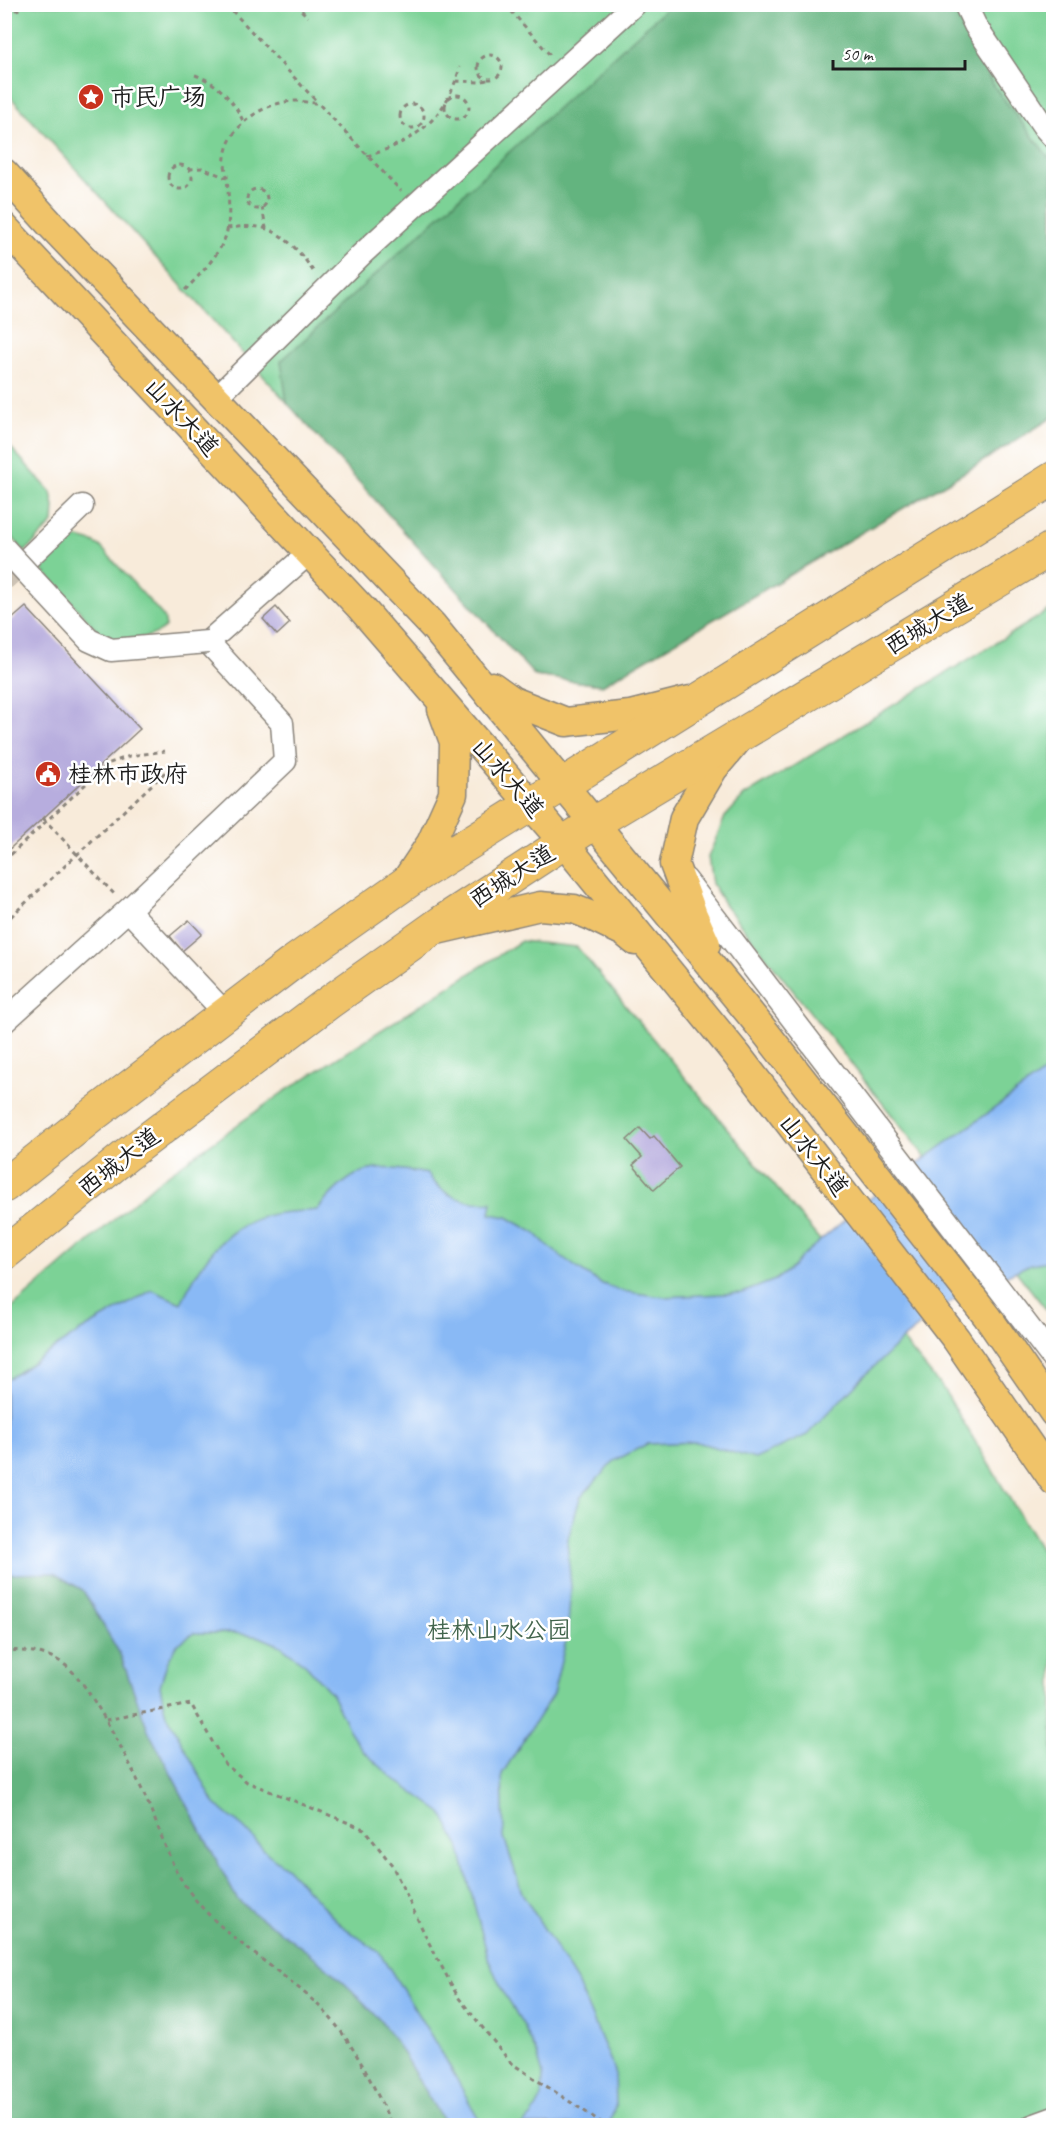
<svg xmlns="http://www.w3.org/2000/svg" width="1058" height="2130" font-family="Caveat,'LXGW WenKai TC',sans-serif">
	<rect width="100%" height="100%" fill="#fff"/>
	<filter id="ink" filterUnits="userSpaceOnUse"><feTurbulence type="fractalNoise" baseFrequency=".0167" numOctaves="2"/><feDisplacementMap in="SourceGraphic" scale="12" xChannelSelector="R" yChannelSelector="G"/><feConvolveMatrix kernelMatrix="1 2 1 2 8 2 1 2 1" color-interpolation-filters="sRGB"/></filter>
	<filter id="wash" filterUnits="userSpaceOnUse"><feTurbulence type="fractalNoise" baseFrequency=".008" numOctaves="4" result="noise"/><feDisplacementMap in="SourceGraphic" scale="24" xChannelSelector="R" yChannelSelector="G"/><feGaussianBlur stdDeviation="1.35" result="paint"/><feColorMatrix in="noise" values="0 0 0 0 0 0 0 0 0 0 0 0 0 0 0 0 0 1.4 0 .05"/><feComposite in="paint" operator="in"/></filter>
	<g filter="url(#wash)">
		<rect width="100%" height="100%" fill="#f8ebda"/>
		<!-- green -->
		<path fill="#7bd296" stroke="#4c7759" stroke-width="1.5" d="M4,5H1053V417L975,466L602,685L535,676L5,91Z
			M4,440L51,492L54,506L53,523L25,552L5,529Z
			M78,538L93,542L100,546L164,617L166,627C151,640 120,644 102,636L36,563L45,554Z
			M1053,608V1318L725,905L712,884L708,857L725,817L744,796Z
			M521,941L577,947L944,1390L1053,1570V2125H5L4,1315L157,1182L282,1093Z"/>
		<!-- forest -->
		<path fill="#64b47f" stroke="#40684e" stroke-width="1.5" d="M670,5H951L993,85L1053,163V417L975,466L602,685L535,676L287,403L281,361Z
			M13,1573H54L83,1590L120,1654L149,1732L237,1899C254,1915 273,1926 292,1940C320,1960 348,1985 371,2010C403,2044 420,2089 447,2125H5L4,1574Z"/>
		<!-- water -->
		<path fill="#89b9f5" stroke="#526a88" stroke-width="1.5" d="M1053,1066V1260L1031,1264L955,1299L902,1340L856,1384L807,1435L755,1459L697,1442L647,1444L614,1461L580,1498L567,1542L571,1587L567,1637L553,1694L502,1774L504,1837L522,1893L577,1982L615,2071L616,2104L609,2125H522L532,2116L542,2097L543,2075L537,2054L523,2024L505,1996L489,1961L459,1846L442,1813L393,1778L362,1750L349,1730L332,1694L306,1665L281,1646L260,1637L234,1633H194L177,1645L167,1663L160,1686L165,1711L215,1804L244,1828L268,1854L287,1868L341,1925L380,1953L445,2058L473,2109L482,2124L486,2125H447C420,2089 403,2044 371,2010C348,1985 320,1960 292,1940C273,1926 254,1915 237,1899L149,1732L120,1654L83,1590L54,1573L5,1574V1381L79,1332L152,1290L181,1303C200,1264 221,1229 266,1216C282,1211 301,1212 317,1210C355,1165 371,1163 428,1174C441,1196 467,1205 492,1202L490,1214L507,1217L535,1233L549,1247L580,1270L600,1283L622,1291L663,1297L742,1293L775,1280L793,1267L802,1256L873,1196Z"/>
		<g id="blocks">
			<!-- building -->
			<path fill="#b7adde" d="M26,607L140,729L4,854V626Z
				M276,607L290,623L277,635L263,619Z
				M189,920L202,934L182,951L170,936Z
				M640,1128L650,1139L654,1136L680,1167L654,1190L633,1165L642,1157L627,1140Z"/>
		</g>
	</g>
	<g filter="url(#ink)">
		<use href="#blocks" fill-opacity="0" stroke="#8a847b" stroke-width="1.5"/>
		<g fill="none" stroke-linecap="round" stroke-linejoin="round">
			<!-- minor-tunnel -->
			<path stroke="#ccc2b4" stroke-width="22" stroke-dasharray="22 11" stroke-linecap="butt" d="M4,580L27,559"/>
			<!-- minor casing -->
			<g stroke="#8a847b" stroke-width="25">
				<path id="minor" d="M965,4L975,25L1044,127L1054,138
					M216,398L362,254L635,4
					M27,559L82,506
					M686,880L1054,1360
					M226,1014L128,910L285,761L282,723L208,642L309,553
					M4,1022L128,910
					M1032,2126L1054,2118"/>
			</g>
			<!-- major casing -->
			<g stroke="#8a847b" stroke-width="31">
				<path id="major" d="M4,173L51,225L433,626L765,1032L987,1316L1054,1413
					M4,227L362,609L564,843L737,1055L956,1339L1054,1481
					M492,686L513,701L566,722L630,715L690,700
					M405,882L431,843L453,794L454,742L442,709
					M437,930L540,906L574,909L589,915L624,932L635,941
					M706,944L693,915L674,864L684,818L713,769L735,743"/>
			</g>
			<!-- highway casing -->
			<g stroke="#8a847b" stroke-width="35">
				<path id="highway" d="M4,1186L93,1115L295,961L410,880L1054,478
					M4,1254L128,1154L328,1003L442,922L594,823L1054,547"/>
			</g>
			<!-- path -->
			<path stroke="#8a847b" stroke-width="3" stroke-dasharray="4.5 4.5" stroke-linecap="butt" d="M8,4L16,10L23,8L26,4
				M226,4L317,102
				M295,4L308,17
				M505,4L550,55
				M478 67a12 12 0 1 1 24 0a12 12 0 1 1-24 0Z
				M195,75C217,82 234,101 243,121
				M456,81L480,82L490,79
				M445 107a12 12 0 1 1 24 0a12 12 0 1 1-24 0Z
				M400 116a12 12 0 1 1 24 0a12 12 0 1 1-24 0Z
				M367,156C417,141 446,118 460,67
				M168 177a12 12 0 1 1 24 0a12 12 0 1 1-24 0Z
				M189,169L202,168L227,178
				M247 199a10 10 0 1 1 20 0a10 10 0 1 1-20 0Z
				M262,207L266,228
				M227,228C239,227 252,225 264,228C285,234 302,254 313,271
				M185,290C199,276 220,254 226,235C231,219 228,192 227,176C226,170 224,163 225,157C229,125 264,102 295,101C302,101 310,103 318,103L401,191
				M43,818L115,895
				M4,861L107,764L130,756L165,751
				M4,923L176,762
				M4,1650C27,1651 47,1651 65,1665C78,1675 87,1690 96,1704C117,1738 137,1776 152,1813C163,1838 169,1861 184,1884C218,1936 274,1963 319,2006C352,2038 373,2084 392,2126
				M106,1720L191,1704L225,1764L247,1782L364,1829L392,1865L428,1941L458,1997L511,2063L607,2126"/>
			<!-- minor -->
			<use href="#minor" stroke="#fff" stroke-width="22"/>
			<!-- major -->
			<use href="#major" stroke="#f0c369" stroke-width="28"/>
			<!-- highway -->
			<use href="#highway" stroke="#f0c369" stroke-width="33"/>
			<!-- minor-bridge casing -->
			<g stroke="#8a847b" stroke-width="25" stroke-linecap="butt">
				<path id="minor-bridge" d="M4,548L89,640L111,650L208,642"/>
			</g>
			<!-- minor-bridge -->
			<use href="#minor-bridge" stroke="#fff" stroke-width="22"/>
		</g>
	</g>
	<!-- icons -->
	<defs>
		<g id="sight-disc" transform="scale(1.35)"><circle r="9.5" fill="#c8321e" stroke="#fff"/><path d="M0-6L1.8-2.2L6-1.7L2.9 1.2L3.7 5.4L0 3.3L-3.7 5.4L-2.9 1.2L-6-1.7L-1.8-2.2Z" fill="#fff"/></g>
		<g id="civic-disc" transform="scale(1.35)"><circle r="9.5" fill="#c8321e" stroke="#fff"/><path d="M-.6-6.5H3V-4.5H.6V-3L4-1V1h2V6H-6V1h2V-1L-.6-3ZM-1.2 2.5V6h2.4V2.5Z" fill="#fff"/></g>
	</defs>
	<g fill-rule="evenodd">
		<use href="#sight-disc" x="91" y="97"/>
		<use href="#civic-disc" x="48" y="774"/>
	</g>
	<g text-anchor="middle" stroke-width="5" stroke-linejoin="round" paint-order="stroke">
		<!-- poi labels -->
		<g font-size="24" fill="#1c1c1c" stroke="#fff" text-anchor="start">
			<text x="110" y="105">市民广场</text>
			<text x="68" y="782">桂林市政府</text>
		</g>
		<!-- street labels -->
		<g font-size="24" fill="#1c1c1c" stroke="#fff">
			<text transform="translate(182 417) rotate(47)" y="8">山水大道</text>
			<text transform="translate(928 624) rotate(-31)" y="8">西城大道</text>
			<text transform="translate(508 778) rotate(49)" y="8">山水大道</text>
			<text transform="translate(512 876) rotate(-33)" y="8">西城大道</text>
			<text transform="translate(814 1155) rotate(52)" y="8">山水大道</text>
			<text transform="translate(119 1162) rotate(-38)" y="8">西城大道</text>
		</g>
		<!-- park labels -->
		<g font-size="24" fill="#42654d" stroke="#fff">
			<text x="499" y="1638">桂林山水公园</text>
		</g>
	</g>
	<!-- margin -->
	<rect width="1058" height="2130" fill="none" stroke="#fff" stroke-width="24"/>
	<!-- scale -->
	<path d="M833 60v9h132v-9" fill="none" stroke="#1c1c1c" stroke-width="3"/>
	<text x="842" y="60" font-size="18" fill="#1c1c1c" stroke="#ffffff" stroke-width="4.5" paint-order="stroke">50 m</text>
</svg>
